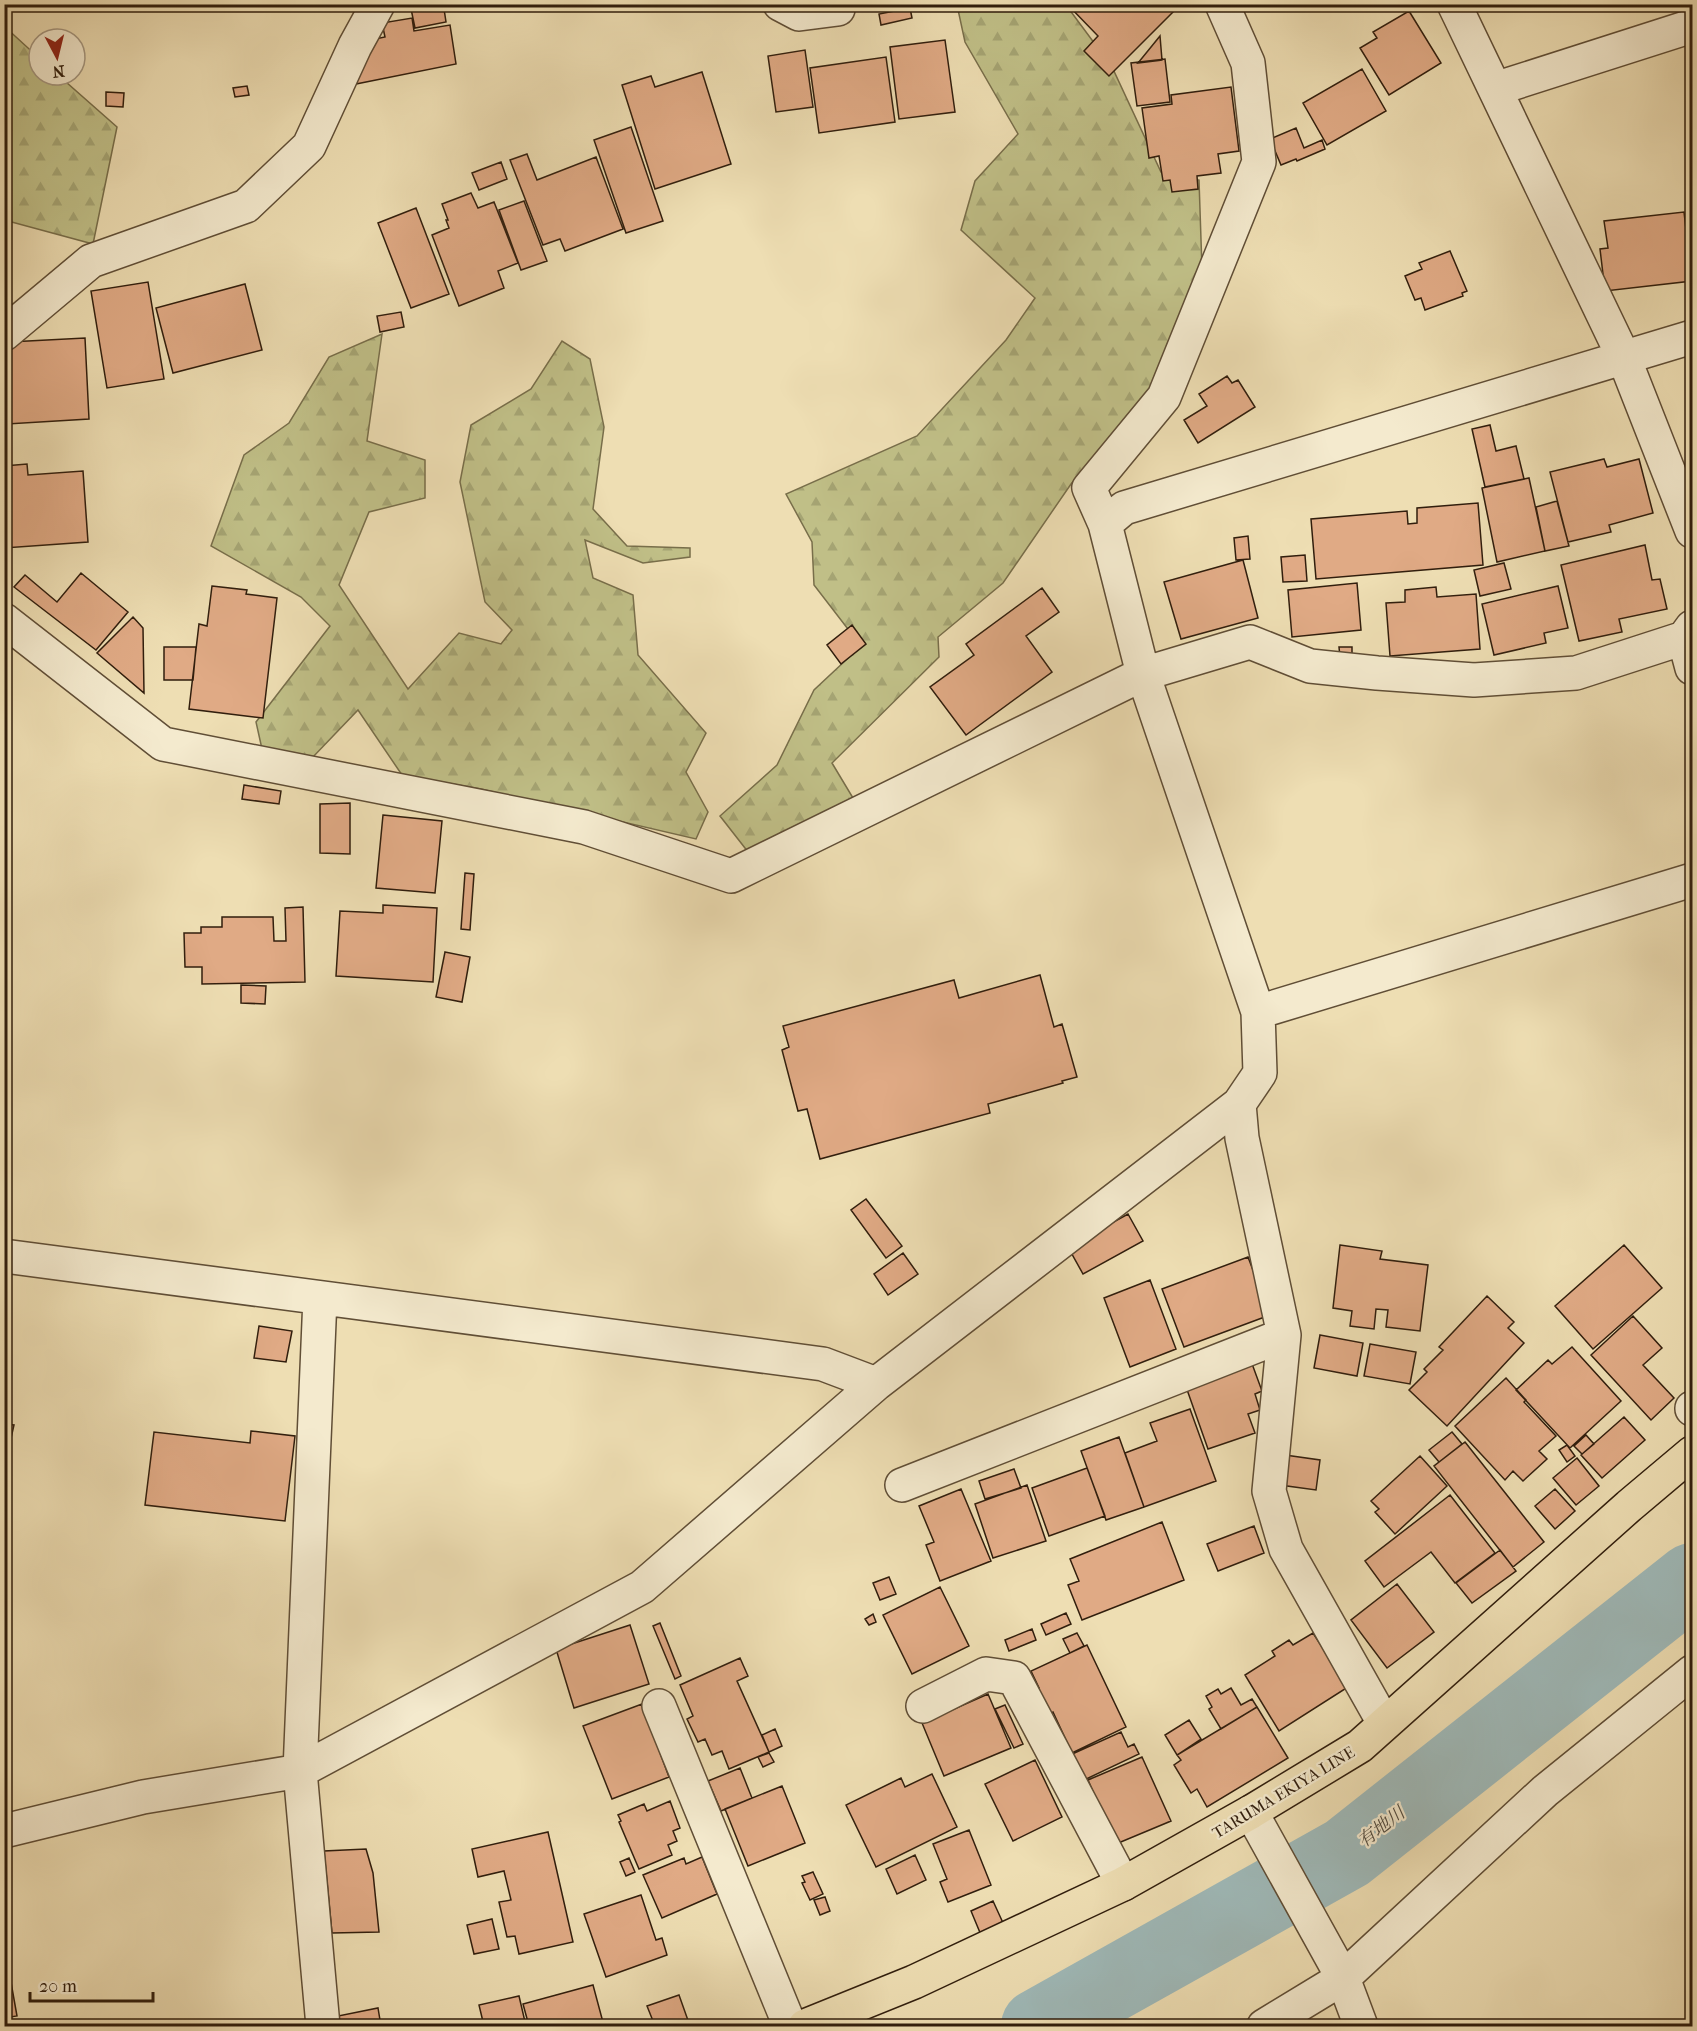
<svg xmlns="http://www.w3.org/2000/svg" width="1697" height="2031" font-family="'IM FELL French Canon','Noto Serif JP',serif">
	<defs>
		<pattern id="forest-firs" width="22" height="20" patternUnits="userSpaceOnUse" patternTransform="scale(1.5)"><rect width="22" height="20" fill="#c0bf87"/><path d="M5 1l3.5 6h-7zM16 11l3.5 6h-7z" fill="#a5a473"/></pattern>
	</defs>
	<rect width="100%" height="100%" fill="#eedeb3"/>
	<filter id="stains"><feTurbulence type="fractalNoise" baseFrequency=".00333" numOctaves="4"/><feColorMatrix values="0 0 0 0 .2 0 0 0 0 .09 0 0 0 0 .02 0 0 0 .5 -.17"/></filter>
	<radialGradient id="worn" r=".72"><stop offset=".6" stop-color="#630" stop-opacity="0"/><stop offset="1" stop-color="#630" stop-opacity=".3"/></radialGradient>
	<!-- forest -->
	<path fill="url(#forest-firs)" stroke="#786e4a" stroke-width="1.5" d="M957,5H1066L1112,67L1161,172L1199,180L1202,269L1163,381L1071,484L1003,583L938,637L939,657L832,763L856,803L752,857L720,816L777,765L814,690L861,646L814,585L812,542L786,494L917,436L1006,340L1035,298L961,230L975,181L1018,134L965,42Z
		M4,26L39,58V75H58L117,127L93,244L8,221H5Z
		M382,334L367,441L425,460V498L369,512L339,585L408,689L459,633L501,644L512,630L485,602L460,482L471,425L531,389L562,341L590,359L604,427L593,509L627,546L690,548V557L643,563L585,540L593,578L633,595L638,655L706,733L686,772L708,812L696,839L481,789L402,775L358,710L312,758L262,749L256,722L330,626L301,597L211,546L244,455L289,423L329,357Z"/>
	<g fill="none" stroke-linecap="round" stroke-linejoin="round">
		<!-- river -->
		<path stroke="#9fb9b8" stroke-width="74" d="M1038,2026L1347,1853L1692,1580"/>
	</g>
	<!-- building -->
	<path fill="#e0aa85" stroke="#311e0d" stroke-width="1.5" d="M410,4H437L438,9H444L446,22L415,28Z
		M1067,4H1181L1109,76L1084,51L1098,36Z
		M910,8L912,18L881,25L879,14Z
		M1409,11L1441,63L1389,95L1360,48L1377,38L1373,32Z
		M412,18L414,31L450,25L456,64L356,84L366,41L385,37L382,23Z
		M1160,36L1162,60L1138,63Z
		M945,40L955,112L899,119L890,47Z
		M805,50L813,107L776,112L768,56Z
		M886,57L895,122L819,133L810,68Z
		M1165,59L1170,102L1137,106L1131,63Z
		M1362,69L1386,111L1327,145L1303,103Z
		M702,72L731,164L655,189L622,85L651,76L655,87Z
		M247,86L249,95L235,97L233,88Z
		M1231,87L1239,151L1218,154L1221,173L1197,176L1198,189L1172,192L1170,180L1163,181L1159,156L1149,158L1142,108L1172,104L1171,95Z
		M106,92L124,93L123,107L106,106Z
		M631,127L663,221L626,233L594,140Z
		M1296,128L1304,148L1322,140L1325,149L1297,161L1296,159L1281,165L1270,139Z
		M527,154L537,180L596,157L623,229L565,251L560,239L543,245L510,160Z
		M501,162L507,179L479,190L472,173Z
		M471,193L478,208L494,202L518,263L498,271L504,288L459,306L432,235L449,228L446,220H448L442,204Z
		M524,201L547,261L521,270L499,210Z
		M416,208L449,294L411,308L378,223Z
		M1684,212L1692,281L1605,291L1600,249L1608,248L1604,221Z
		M1692,226V252L1689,227Z
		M1450,251L1467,291L1462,293L1463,296L1425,310L1421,298L1415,300L1405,276L1422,269L1419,263Z
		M148,282L164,379L107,388L91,291Z
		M245,284L262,350L173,373L156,308Z
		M401,312L404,327L380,332L377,316Z
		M85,338L89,419L7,424L5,379H10L9,342Z
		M4,364L10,375L4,378Z
		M1227,376L1232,383L1238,380L1255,407L1198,443L1184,420L1207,406L1199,394Z
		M1490,425L1496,451L1516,446L1524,479L1485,487L1472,429Z
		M1604,459L1607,467L1639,459L1653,513L1609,525L1611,532L1568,542L1550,472Z
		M27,464L28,475L83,471L88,542L4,548V466Z
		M1529,478L1545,551L1497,562L1482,488Z
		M1557,501L1569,546L1545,551L1536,507Z
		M1478,503L1483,565L1316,579L1311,519L1407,511L1408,524L1417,523V508Z
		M1248,536L1250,559L1236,560L1234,538Z
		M1645,545L1652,580L1660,579L1667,609L1619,619L1622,632L1579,641L1561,565Z
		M1305,555L1307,581L1283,582L1281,557Z
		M1243,560L1258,618L1181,639L1164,582Z
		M1504,563L1511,589L1480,596L1474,570Z
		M81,573L128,612L96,650L14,587L25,575L57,602Z
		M1357,583L1361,630L1292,637L1288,590Z
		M212,586L247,590L246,594L277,598L263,718L189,709L199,624L207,626Z
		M1558,586L1568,628L1544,633L1546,643L1494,655L1482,604Z
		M1436,587L1437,597L1476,594L1480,649L1390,656L1386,603L1405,602V590Z
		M1042,588L1059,612L1026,636L1052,672L966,735L930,687L974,655L966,644Z
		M133,617L143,628L144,693L97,653Z
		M852,625L866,644L841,664L827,645Z
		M164,647H196L193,680H164Z
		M1339,647H1352V657H1340Z
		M244,785L281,791L279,804L242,799Z
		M350,803V854L320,853V804Z
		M383,815L442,821L435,893L376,888Z
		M465,873L474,874L470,930L461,929Z
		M383,905L437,908L433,982L336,976L340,911L383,913Z
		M303,907L305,982L202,984V967H185L184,933H201V927H222V917H273L274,941H286L285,908Z
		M445,952L470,957L462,1002L436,997Z
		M1040,975L1054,1027L1062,1024L1077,1077L1062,1081L1063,1083L988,1104L990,1113L820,1159L807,1109L798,1111L782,1050L789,1047L783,1026L954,980L959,998Z
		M241,985L266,986L265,1004L241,1003Z
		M866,1199L902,1246L886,1258L851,1210Z
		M1128,1214L1143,1241L1083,1274L1068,1247Z
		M1340,1245L1382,1251L1380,1259L1428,1265L1420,1331L1386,1327L1388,1310L1376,1309L1374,1329L1350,1326L1352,1311L1333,1308Z
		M1624,1245L1662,1288L1593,1349L1555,1306Z
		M903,1253L918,1274L888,1295L874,1274Z
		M1248,1257L1270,1315L1184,1347L1162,1289Z
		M1150,1280L1176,1349L1130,1367L1104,1298Z
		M1487,1296L1514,1322L1508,1328L1524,1343L1447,1426L1409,1390L1427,1372L1424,1369L1443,1350L1439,1347Z
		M1633,1316L1662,1348L1643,1365L1674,1398L1651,1420L1591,1355Z
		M259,1326L292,1331L286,1362L254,1358Z
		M1320,1335L1363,1343L1357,1376L1314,1368Z
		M1370,1344L1416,1352L1410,1384L1364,1376Z
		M1572,1347L1621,1401L1570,1448L1516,1390L1548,1360L1552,1364Z
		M1251,1361L1262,1391L1255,1394L1260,1410L1248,1414L1255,1433L1208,1449L1185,1384Z
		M1506,1378L1526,1400L1524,1402L1556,1436L1539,1451L1547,1459L1523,1481L1513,1471L1505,1480L1455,1426Z
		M1190,1409L1216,1481L1144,1507L1125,1453L1157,1441L1150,1423Z
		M1624,1417L1645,1440L1602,1478L1581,1455Z
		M4,1424L14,1425L4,1469Z
		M251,1431L295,1436L285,1521L145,1505L154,1432L250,1443Z
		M1452,1432L1462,1444L1439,1462L1429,1450Z
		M1586,1435L1594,1444L1582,1454L1574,1446Z
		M1119,1437L1144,1507L1106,1520L1081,1451Z
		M1465,1442L1544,1542L1513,1567L1434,1466Z
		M1567,1445L1575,1456L1567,1462L1559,1450Z
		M1285,1455L1320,1460L1316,1490L1280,1485Z
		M1420,1456L1447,1486L1395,1534L1375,1512L1379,1509L1371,1501Z
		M1577,1458L1599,1486L1576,1505L1553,1478Z
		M1087,1468L1105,1516L1049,1536L1032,1488Z
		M1014,1469L1021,1488L985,1499L979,1481Z
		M1027,1485L1046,1541L993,1558L975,1504Z
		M961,1489L991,1561L940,1581L926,1545L934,1542L919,1506Z
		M1555,1489L1575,1511L1555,1529L1535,1506Z
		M1450,1495L1495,1553L1455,1583L1431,1552L1384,1587L1365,1561Z
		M1162,1522L1184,1580L1082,1620L1068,1585L1079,1581L1070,1559Z
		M1254,1526L1264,1553L1218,1571L1207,1544Z
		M1500,1550L1516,1571L1472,1603L1456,1583Z
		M889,1577L896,1594L880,1600L873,1583Z
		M1397,1584L1434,1632L1387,1668L1351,1620Z
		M940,1587L969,1646L912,1674L883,1615Z
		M1066,1613L1071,1624L1046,1635L1041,1624Z
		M873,1614L876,1622L869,1625L865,1619Z
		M660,1623L681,1676L675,1679L653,1626Z
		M630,1625L649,1684L574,1708L556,1649Z
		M1032,1629L1036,1640L1009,1651L1005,1640Z
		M1077,1633L1084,1646L1070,1653L1063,1639Z
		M1313,1633L1348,1687L1279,1731L1245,1675L1275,1656L1272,1651L1289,1640L1293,1645Z
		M1087,1645L1126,1727L1072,1753L1053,1712L1046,1716L1035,1690L1039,1688L1031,1671Z
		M740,1658L748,1676L737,1681L769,1752L729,1769L722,1751L712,1755L705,1739L698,1742L687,1719L693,1716L680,1685Z
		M1231,1688L1241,1705L1252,1699L1257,1707L1221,1729L1209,1709L1212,1707L1206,1696L1218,1689L1221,1694Z
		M988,1694L1011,1748L944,1776L922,1723Z
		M642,1704L669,1777L612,1799L583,1726Z
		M1005,1705L1023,1744L1014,1748L995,1709Z
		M1257,1707L1288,1758L1207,1807L1197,1789L1191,1793L1174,1765L1181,1760L1177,1755Z
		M1189,1720L1201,1739L1177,1755L1165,1735Z
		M775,1729L782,1746L769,1752L762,1735Z
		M1121,1732L1128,1747L1134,1744L1139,1754L1082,1781L1070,1755Z
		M769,1753L774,1762L763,1767L758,1757Z
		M1142,1757L1171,1821L1116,1844L1088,1780Z
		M1035,1760L1062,1817L1013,1841L985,1784Z
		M740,1768L752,1798L721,1811L708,1781Z
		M932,1774L957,1827L876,1867L846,1805L901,1778L905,1787Z
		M782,1786L805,1843L748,1866L725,1809Z
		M670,1801L680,1828L673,1831L677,1841L668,1845L672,1855L639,1869L619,1822L621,1821L618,1815L644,1804L647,1811Z
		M969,1830L991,1885L948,1902L940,1882L947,1879L933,1844Z
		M548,1832L573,1942L519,1954L515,1936L507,1937L499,1902L511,1900L504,1871L478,1877L472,1849Z
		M366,1849L373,1873L379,1932L332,1933L324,1851Z
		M915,1855L926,1880L897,1894L886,1869Z
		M702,1857L717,1894L662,1918L643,1875L684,1858L686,1864Z
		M629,1858L635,1872L626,1876L620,1862Z
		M813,1872L823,1894L810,1900L802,1883L805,1882L802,1876Z
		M641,1895L656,1940L662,1938L667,1955L606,1977L584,1914Z
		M825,1897L830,1911L820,1915L814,1900Z
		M993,1901L1004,1925L981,1935L971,1911Z
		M492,1919L499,1949L474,1954L467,1925Z
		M4,1943L17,2016L4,2018Z
		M593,1985L604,2026H529L523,2004Z
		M679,1995L690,2026H655L647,2006Z
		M519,1996L526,2026H484L479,2005Z
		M378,2008L381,2026H340L338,2016Z
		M144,2022V2026H127V2025Z
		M481,2022L482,2026H461Z"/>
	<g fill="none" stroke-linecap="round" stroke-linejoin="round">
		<!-- minor casing -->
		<g stroke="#604e36" stroke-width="36">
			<path id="minor" d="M780,4L799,14L838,9
				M1454,4L1624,358L1692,531
				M1495,89L1692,26
				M4,334L91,261L246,206L309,146L355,46L378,4
				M1105,524L1089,488L1164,397L1259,162L1248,63L1222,4
				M4,620L163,744L584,827L731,876L1143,674L1250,642L1310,666L1377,673L1474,680L1576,673L1684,638L1692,627
				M1684,638L1692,668
				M1258,1012L1692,880
				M1239,1104L1242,1138L1284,1335L1269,1491L1286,1549L1384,1723
				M4,1256L823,1364L876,1384
				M320,1298L300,1771L323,2026
				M1692,1408V1409
				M902,1485L1284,1335
				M659,1706L790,2026
				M923,1706L986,1674L1014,1678L1123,1884
				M1251,1812L1343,1978L1361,2026
				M4,1831L143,1797L300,1771L642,1587L876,1384L1239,1104L1260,1073L1258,1012L1143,674L1105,524L1124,508L1692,337
				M1264,2026L1343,1978L1545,1791L1692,1672"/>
		</g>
		<!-- major casing -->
		<g stroke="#311e0d" stroke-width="36">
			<path id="major" d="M805,2026L914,1982L1123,1884L1251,1812L1360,1746L1629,1506L1692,1453"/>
		</g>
		<!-- minor -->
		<use href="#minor" stroke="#f4eace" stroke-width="33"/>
		<!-- major -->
		<use href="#major" stroke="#eedeb3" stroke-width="33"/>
	</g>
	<g text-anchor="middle" stroke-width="4.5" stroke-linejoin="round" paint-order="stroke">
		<!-- street labels -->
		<g font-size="16" fill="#311e0d" stroke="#f4eace">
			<text transform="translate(1283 1792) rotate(-31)" y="6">TARUMA EKIYA LINE</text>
		</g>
		<!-- water labels -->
		<g font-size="18" font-style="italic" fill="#524c40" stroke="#f4eace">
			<text transform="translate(1381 1827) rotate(-38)" y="6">有地川</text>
		</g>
	</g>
	<!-- margin -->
	<rect width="1697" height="2031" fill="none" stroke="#eedeb3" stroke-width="24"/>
	<rect x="6" y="6" width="1685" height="2019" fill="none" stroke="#311e0d" stroke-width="3"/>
	<rect x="12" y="12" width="1673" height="2007" fill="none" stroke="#311e0d" stroke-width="1.5"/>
	<!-- north arrow -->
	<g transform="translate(57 57) rotate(173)"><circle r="28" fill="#f4eace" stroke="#a69881" stroke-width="1.5"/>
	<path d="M0-4.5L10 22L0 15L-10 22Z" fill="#8f2418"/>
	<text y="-9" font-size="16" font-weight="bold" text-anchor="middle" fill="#311e0d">N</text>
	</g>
	<!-- scale -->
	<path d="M30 1992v9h123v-9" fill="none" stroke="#311e0d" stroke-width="3"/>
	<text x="39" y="1992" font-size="18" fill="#311e0d" stroke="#f4eace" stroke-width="4.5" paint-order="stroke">20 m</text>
	<rect width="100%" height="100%" filter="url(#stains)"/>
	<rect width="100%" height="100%" fill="url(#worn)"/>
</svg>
